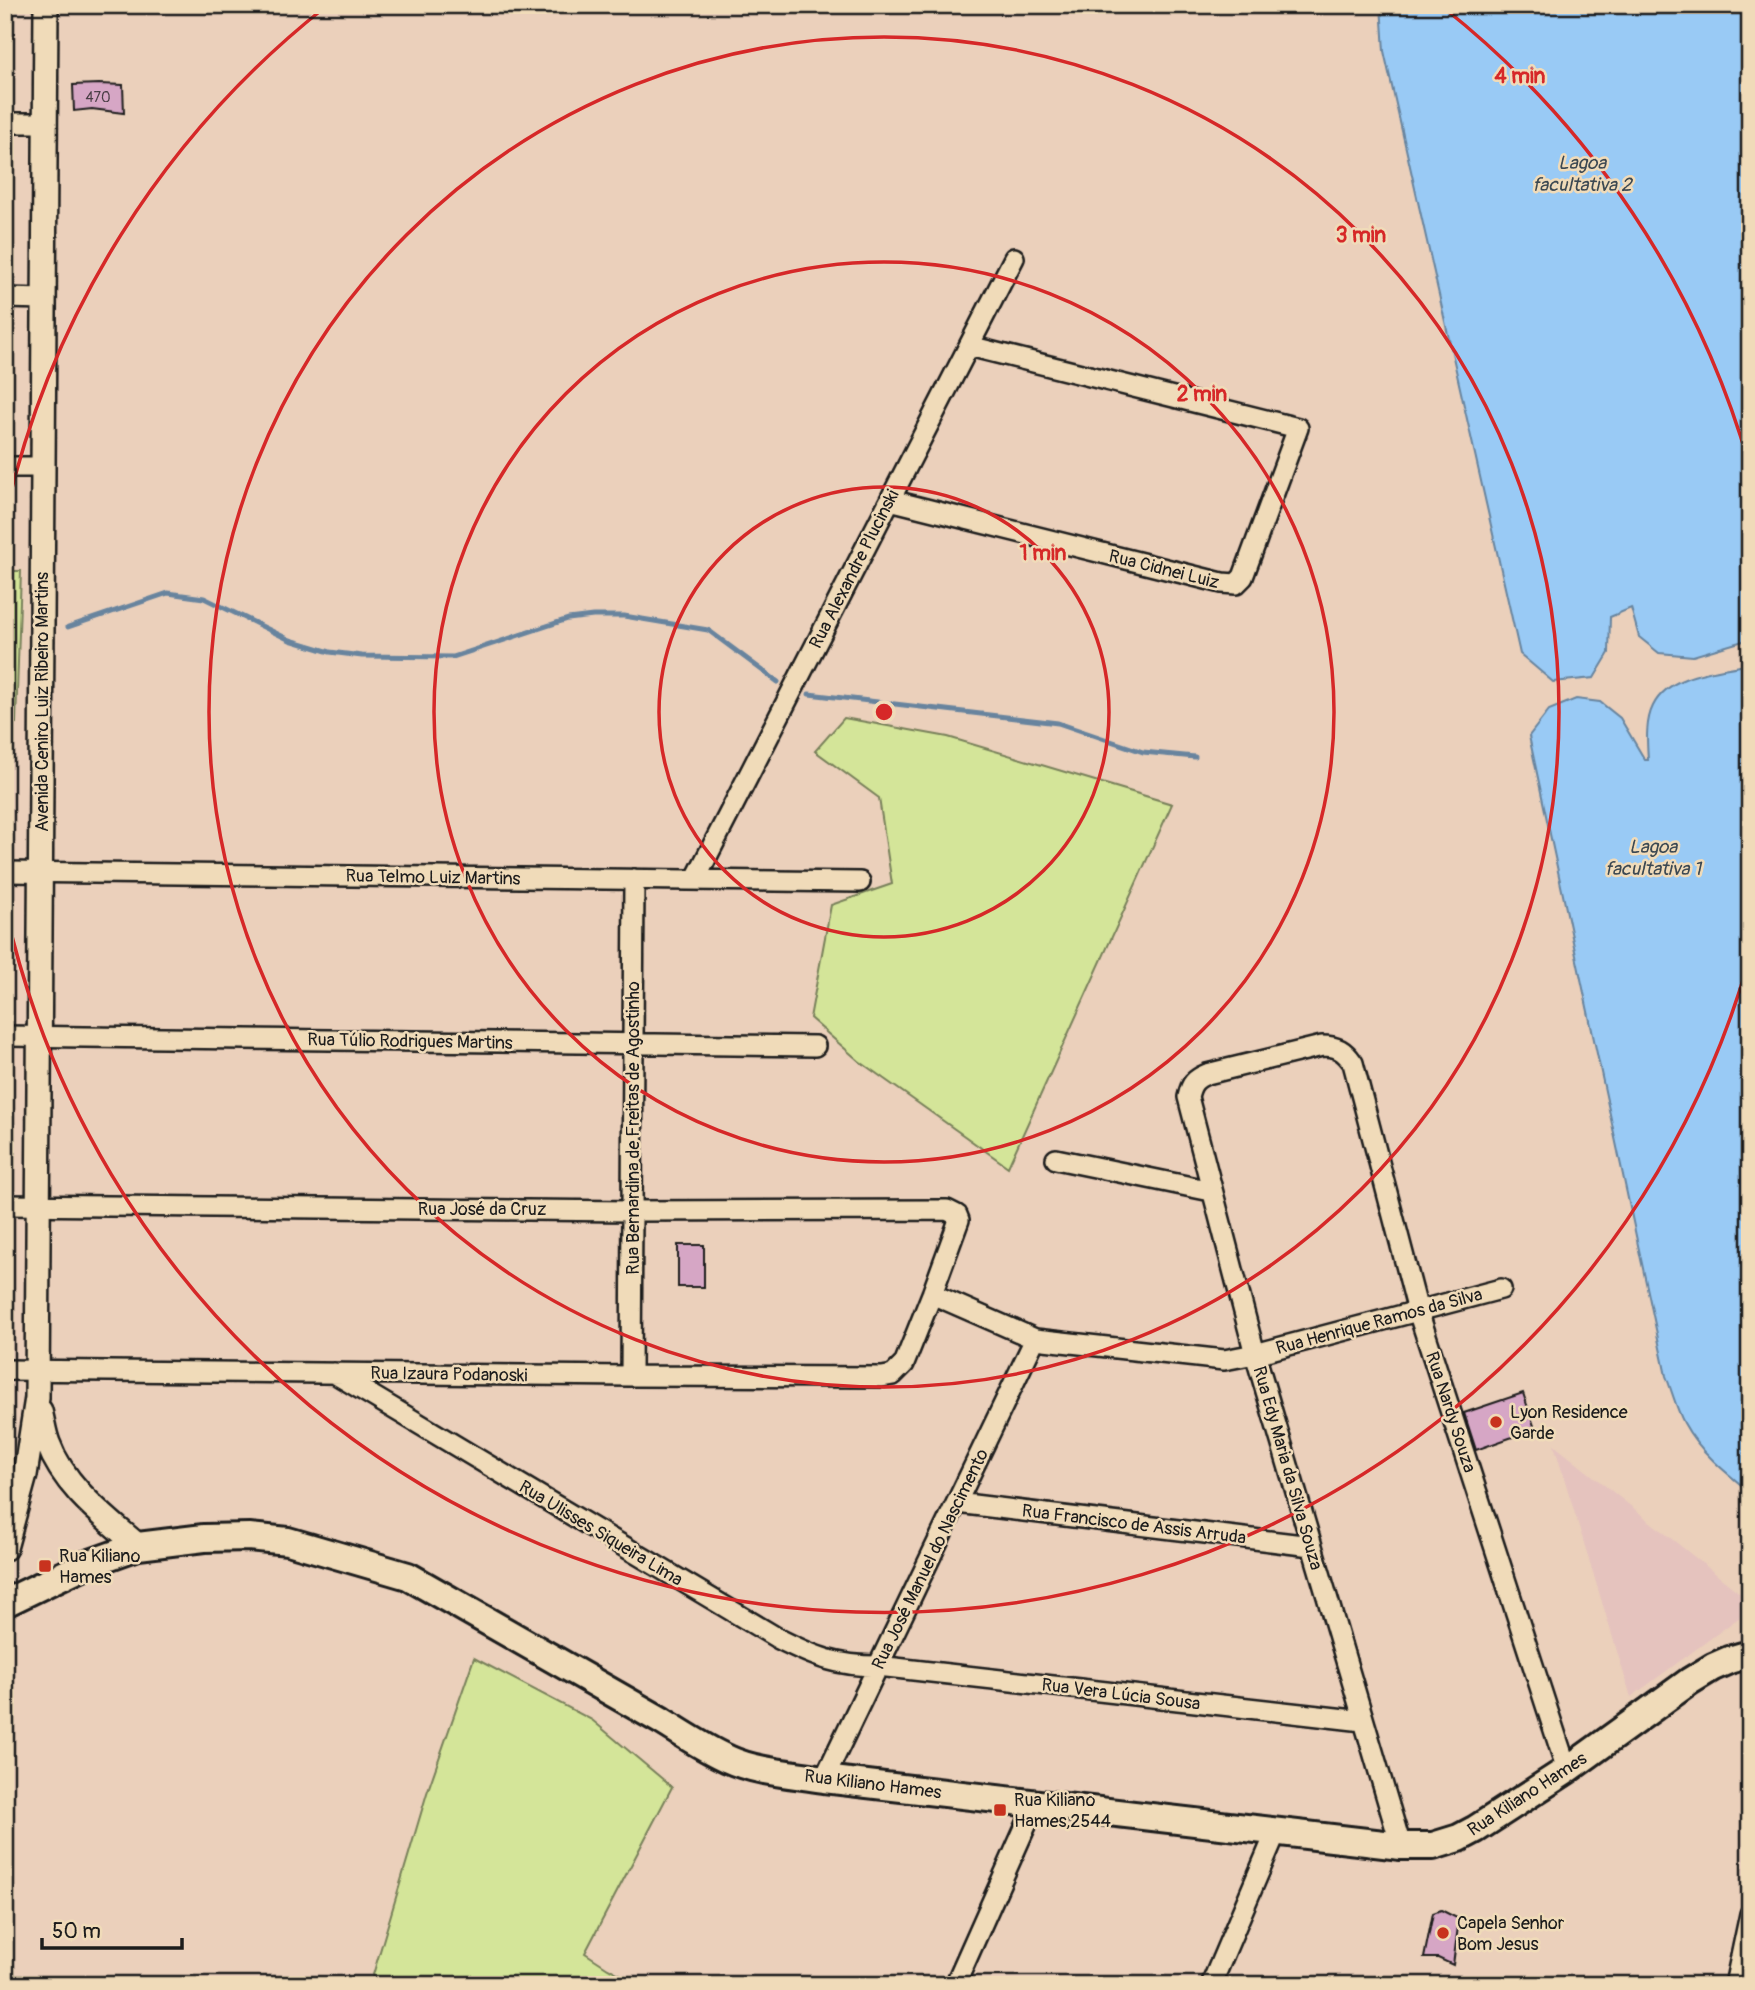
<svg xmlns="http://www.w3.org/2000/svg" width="1755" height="1990" font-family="Pangolin,sans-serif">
	<rect width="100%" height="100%" fill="#ebd0bb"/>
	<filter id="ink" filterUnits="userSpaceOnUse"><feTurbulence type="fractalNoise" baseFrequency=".0143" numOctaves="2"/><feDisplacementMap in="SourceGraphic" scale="14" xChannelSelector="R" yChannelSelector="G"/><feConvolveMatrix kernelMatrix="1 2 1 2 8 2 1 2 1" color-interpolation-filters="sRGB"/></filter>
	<g filter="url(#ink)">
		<!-- built -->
		<path fill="#e5c3be" d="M1554,1445L1746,1598L1740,1617L1631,1697Z"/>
		<!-- green -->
		<path fill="#d4e599" stroke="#78805a" stroke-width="2" d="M5,571H21L16,723L5,724Z
			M844,718L948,737L1172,804L1008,1167L859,1061L810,1018L831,905L892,884L879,798L815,751Z
			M474,1658L592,1720L672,1787L585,1953L608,1968L639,1985H370L427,1793Z"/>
		<!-- water -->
		<path fill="#99caf5" stroke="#67849e" stroke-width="2" d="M1381,5H1750V639L1693,656L1659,653L1639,637L1631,608L1610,617L1609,653L1594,678L1553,682L1520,654L1384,51Z
			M1750,664V1492C1725,1472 1699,1451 1684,1423C1676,1408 1672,1391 1666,1376L1529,736L1549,710L1576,699L1600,702L1620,718L1645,760H1648C1647,743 1645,722 1653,706C1669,673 1718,671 1750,664Z"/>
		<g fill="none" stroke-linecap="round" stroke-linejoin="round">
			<!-- stream -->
			<path stroke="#67849e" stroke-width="5" d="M68,627L168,593L204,598L290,640L330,652L362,656L453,657L568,619L593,616H624L708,630L778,682
				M5,642L8,641
				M809,694L1058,723L1143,752L1195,757"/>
		</g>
		<!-- building -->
		<path fill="#d6a6c5" stroke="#1c1c1c" stroke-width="2" d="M99,84L123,85L124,113L92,109L74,111L73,85Z
			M678,1245H704V1287H678Z
			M1523,1393L1535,1429L1476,1450L1464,1413Z
			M1441,1910L1459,1919L1453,1965L1438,1958H1424L1433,1913Z"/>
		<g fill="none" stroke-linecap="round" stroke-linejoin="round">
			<!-- minor casing -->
			<g stroke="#1c1c1c" stroke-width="24">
				<path id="minor" d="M5,123H45
					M5,298L45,299
					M5,467H44
					M890,500L1222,583L1236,584L1243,577L1298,428L969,346
					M5,872L860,882
					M695,880L1014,258
					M5,1036L815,1046
					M1056,1159L1211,1191
					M5,1205L632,1211L947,1210L957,1215L959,1220L932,1294L904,1364L893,1375L882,1377L631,1376L5,1370
					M932,1294L1035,1339L1224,1360L1255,1354L1501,1289
					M334,1373L779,1639C815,1657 837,1666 878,1666L1363,1721
					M631,1376L634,879
					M957,1503L1311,1546
					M824,1779L1035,1339
					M1401,1846L1255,1354L1188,1097C1191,1083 1195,1079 1207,1074L1322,1046C1337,1046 1344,1050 1353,1063L1418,1311L1567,1770
					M955,1985L1036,1803
					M1211,1985L1276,1832
					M1735,1985L1750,1914"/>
			</g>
			<!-- tertiary casing -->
			<g stroke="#1c1c1c" stroke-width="28">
				<path id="tertiary" d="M40,1411C43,1422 44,1433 48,1443C64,1487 105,1517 138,1546
					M5,1548L25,1475L37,1398L46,5"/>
			</g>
			<!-- secondary casing -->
			<g stroke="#1c1c1c" stroke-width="32">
				<path id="secondary" d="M5,1603L82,1566L138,1546L204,1538L249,1537L288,1541L408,1576L662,1721C683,1734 705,1749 728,1759C756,1772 794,1774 824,1779L1401,1846H1433L1459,1838L1476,1829L1567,1770L1690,1681L1713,1667L1729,1660L1743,1656H1750"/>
			</g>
			<!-- minor -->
			<use href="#minor" stroke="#f0dbb9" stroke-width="19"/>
			<!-- tertiary -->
			<use href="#tertiary" stroke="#f0dbb9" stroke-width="23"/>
			<!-- secondary -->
			<use href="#secondary" stroke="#f0dbb9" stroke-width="26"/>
		</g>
	</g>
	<!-- distance rings -->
	<g fill="none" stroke="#d62828" stroke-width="3.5">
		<circle cx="884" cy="712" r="225"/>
		<circle cx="884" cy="712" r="450"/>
		<circle cx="884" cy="712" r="675"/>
		<path d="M1749 960A900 900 0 0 1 5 907M5 517A900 900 0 0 1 324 8M1444 8A900 900 0 0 1 1749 464"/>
	</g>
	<!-- markers -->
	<g fill="#c8321e" stroke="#f0dbb9" stroke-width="2.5">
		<circle cx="1496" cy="1422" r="7"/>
		<rect x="38" y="1559" width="14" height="14" rx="3.5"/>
		<rect x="993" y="1803" width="14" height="14" rx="3.5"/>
		<circle cx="1443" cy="1933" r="7"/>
	</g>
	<g text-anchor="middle" stroke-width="5" stroke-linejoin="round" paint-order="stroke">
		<!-- number labels -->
		<g font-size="14" fill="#4a3e46">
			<text x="98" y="102">470</text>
		</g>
		<!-- street labels -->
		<g font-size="18" fill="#1c1c1c" stroke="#f0dbb9">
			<text transform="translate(854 569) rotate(-63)" y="6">Rua Alexandre Plucinski</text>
			<text transform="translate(1164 569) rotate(14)" y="6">Rua Cidnei Luiz</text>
			<text transform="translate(42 702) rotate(-90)" y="6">Avenida Ceniro Luiz Ribeiro Martins</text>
			<text transform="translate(433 877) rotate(1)" y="6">Rua Telmo Luiz Martins</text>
			<text transform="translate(410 1041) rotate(1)" y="6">Rua Túlio Rodrigues Martins</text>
			<text transform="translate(633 1128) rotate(-90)" y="6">Rua Bernardina de Freitas de Agostinho</text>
			<text x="482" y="1215">Rua José da Cruz</text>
			<text transform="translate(1379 1321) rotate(-15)" y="6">Rua Henrique Ramos da Silva</text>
			<text transform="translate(449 1374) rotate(1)" y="6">Rua Izaura Podanoski</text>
			<text transform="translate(1451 1412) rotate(72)" y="6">Rua Nardy Souza</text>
			<text transform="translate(1288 1468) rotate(74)" y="6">Rua Edy Maria da Silva Souza</text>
			<text transform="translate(1134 1524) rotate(7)" y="6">Rua Francisco de Assis Arruda</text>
			<text transform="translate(601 1533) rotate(31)" y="6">Rua Ulisses Siqueira Lima</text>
			<text transform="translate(930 1559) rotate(-64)" y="6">Rua José Manuel do Nascimento</text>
			<text transform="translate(1121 1694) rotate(7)" y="6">Rua Vera Lúcia Sousa</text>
			<text transform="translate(873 1784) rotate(7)" y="6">Rua Kiliano Hames</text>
			<text transform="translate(1527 1794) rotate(-33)" y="6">Rua Kiliano Hames</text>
		</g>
		<!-- poi labels -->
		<g font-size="18" fill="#1c1c1c" stroke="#f0dbb9" text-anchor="start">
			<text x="1510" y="1418">Lyon Residence<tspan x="1510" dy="21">Garde</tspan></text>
			<text x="59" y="1562">Rua Kiliano<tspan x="59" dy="21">Hames</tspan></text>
			<text x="1014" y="1806">Rua Kiliano<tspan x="1014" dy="21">Hames,2544</tspan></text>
			<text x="1457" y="1929">Capela Senhor<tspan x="1457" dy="21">Bom Jesus</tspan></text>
		</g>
		<!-- water labels -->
		<g font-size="19" font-style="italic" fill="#3b4852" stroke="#f0dbb9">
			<text x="1582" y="169">Lagoa<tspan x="1582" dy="22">facultativa 2</tspan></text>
			<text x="1653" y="853">Lagoa<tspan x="1653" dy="22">facultativa 1</tspan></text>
		</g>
	</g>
	<circle cx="884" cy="712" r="10" fill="#d62828" stroke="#f0dbb9" stroke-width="3.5"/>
	<g font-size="21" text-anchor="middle" font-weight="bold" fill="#d62828" stroke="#f0dbb9" stroke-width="5" stroke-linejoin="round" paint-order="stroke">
		<text x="1520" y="83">4 min</text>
		<text x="1361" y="242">3 min</text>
		<text x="1202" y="401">2 min</text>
		<text x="1043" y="560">1 min</text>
	</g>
	<!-- margin -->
	<rect width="1755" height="1990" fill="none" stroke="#f0dbb9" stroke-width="28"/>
	<rect x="14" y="14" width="1727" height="1962" fill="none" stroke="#1c1c1c" stroke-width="2.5" filter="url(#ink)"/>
	<!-- scale -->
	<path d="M42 1938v10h140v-10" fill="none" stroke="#1c1c1c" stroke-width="3.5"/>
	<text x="52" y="1938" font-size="21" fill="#1c1c1c" stroke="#f0dbb9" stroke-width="5" paint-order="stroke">50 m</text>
</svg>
